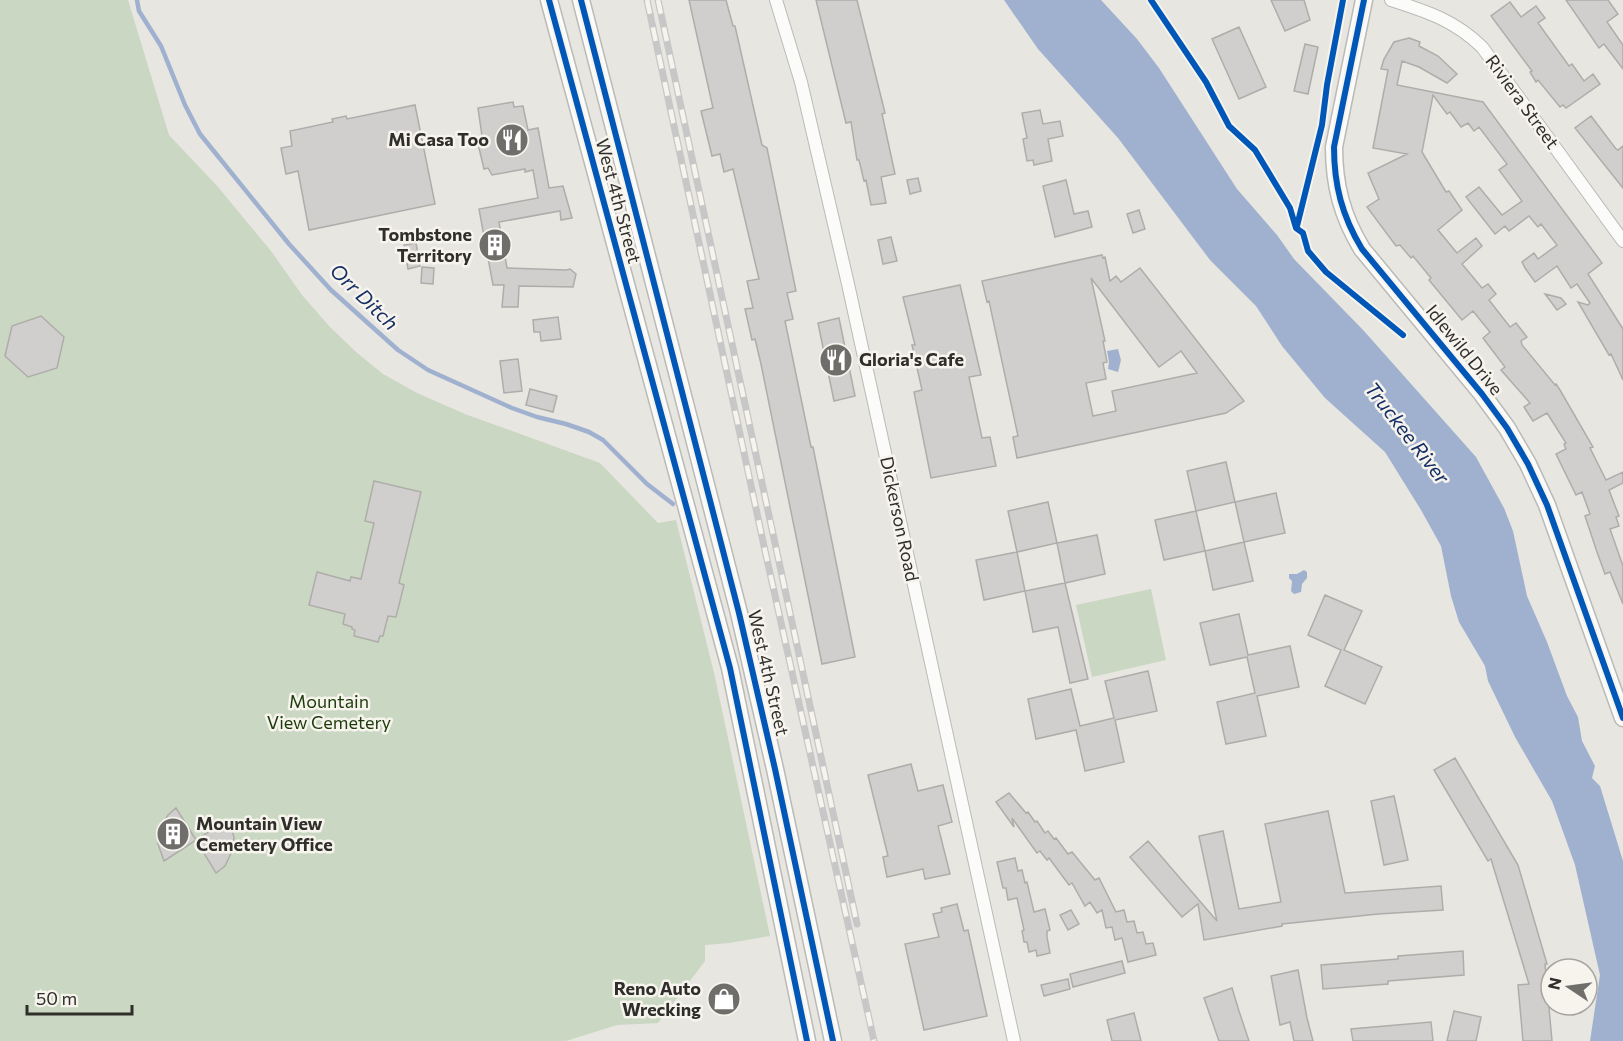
<svg xmlns="http://www.w3.org/2000/svg" width="1623" height="1041" font-family="Commissioner,sans-serif">
	<rect width="100%" height="100%" fill="#e7e6e1"/>
	<!-- green -->
	<path fill="#cad7c2" d="M0,0H128L169,135L218,187L271,251L302,295L330,327L356,352L383,374L417,393L465,414L600,463L658,523L676,520L715,677L770,936L729,943L705,945V961L658,1023L617,1025L566,1041H0Z
		M1151,589L1166,660L1092,677L1076,605Z"/>
	<!-- water -->
	<path fill="#a0b1cf" d="M1004,0H1101L1137,39L1159,68L1237,189L1277,235L1294,259L1364,331L1476,457L1504,508L1513,531L1527,596L1547,642L1567,696L1578,717L1582,741L1595,766L1592,778L1600,786L1623,861V1041H1590L1600,975L1575,865L1552,801L1515,737L1488,681L1485,666L1459,622L1451,596L1441,546L1421,510L1385,452L1325,398L1282,346L1256,306L1210,260L1118,138L1038,49Z
		M1118,349L1121,360L1118,372L1108,369L1109,362L1107,351Z
		M1304,570L1307,572V578L1302,584L1301,592L1294,594L1291,591L1292,581L1289,578V574H1297Z"/>
	<g fill="none" stroke-linecap="round" stroke-linejoin="round">
		<!-- stream -->
		<path stroke="#a0b1cf" stroke-width="4.5" d="M137,0L139,11L161,46L185,105L200,134L289,244L331,290L398,350L428,370L512,408L537,417L566,424L589,432L603,440L647,484L673,504"/>
	</g>
	<!-- building -->
	<path fill="#d1cfcd" stroke="#afadaa" stroke-width="1.5" fill-rule="evenodd" d="M689,0H726L733,26H735L762,145L767,148L796,291L787,293L793,319L785,321L811,447H813L855,657L822,664L761,364L755,339L752,340L745,309L753,308L747,281L759,279L733,169L724,172L720,154L712,156L701,111L713,108Z
		M816,0H857L885,113L882,114L895,174L881,177L886,203L871,205L866,180L864,181L859,160H857L851,122L846,123Z
		M1271,0H1304L1310,20L1285,31Z
		M1566,0H1608L1618,14L1607,22L1623,45V69L1604,44L1599,48Z
		M1510,2L1521,17L1536,6L1545,18L1538,23L1569,66L1572,64L1584,81L1593,74L1600,84L1566,108L1563,105L1560,107L1538,80L1536,82L1530,72L1532,71L1491,16Z
		M1239,27L1266,87L1239,99L1212,39Z
		M1409,38L1420,42L1419,46L1438,56L1457,74L1447,83L1419,67L1402,61L1397,85L1483,102L1602,263L1588,274L1623,329V380L1611,354L1609,355L1578,302L1588,305L1590,303L1577,284L1571,288L1557,266L1535,282L1525,268L1522,262L1534,253L1538,259L1557,245L1541,224L1538,227L1529,216L1509,231L1505,226L1495,234L1466,197L1479,187L1502,215L1522,201L1499,170L1507,164L1479,127L1474,131L1468,123L1461,127L1450,112L1447,114L1433,95L1422,152L1446,192L1449,191L1462,210L1438,230L1457,253L1476,238L1482,246L1462,264L1482,288L1488,284L1496,294L1489,300L1510,327L1516,323L1527,337L1521,341L1522,345L1555,385L1556,384L1560,390L1593,447L1590,448L1606,480L1623,472V483L1609,490L1619,516L1616,517L1619,526L1610,529L1623,566V604L1610,572L1605,574L1597,552L1585,516L1590,514L1582,492L1576,495L1556,454L1566,449L1564,444L1566,443L1549,416L1547,413L1533,421L1524,407L1530,403L1501,370L1505,367L1483,338L1490,332L1473,311L1462,320L1429,280L1431,278L1413,256L1411,258L1400,245L1396,246L1367,207L1379,199L1368,173L1407,154L1373,148L1388,70L1381,69L1384,59L1394,42Z
		M1305,44L1318,47L1308,94L1294,91Z
		M513,102L514,107L523,106L528,130L538,128L549,188L563,186L572,218L561,220L560,211L499,222L507,268L566,270L570,269L576,274L573,287L519,286L518,307H502L504,285H493L479,209L538,198L533,170L525,172V169L492,175L488,168L484,169L478,144L483,143L478,108Z
		M415,105L435,204L309,230L298,171L286,174L281,148L292,146L290,131L333,122L332,119L346,116L347,119Z
		M1040,110L1043,124L1060,121L1063,136L1048,139L1052,161L1034,165L1033,160L1027,161L1023,139L1027,138L1022,113Z
		M1591,116L1616,149L1618,150L1623,146V188L1575,128Z
		M918,178L921,191L910,194L907,180Z
		M1066,180L1074,214L1088,211L1092,227L1055,237L1043,186Z
		M1139,210L1145,229L1133,233L1127,214Z
		M891,237L897,261L883,264L878,240Z
		M416,243L420,266L408,269L404,245Z
		M1102,255L1103,258L1105,257L1110,281L1116,276L1121,282L1140,268L1244,401L1226,413L1017,458L1013,437L1018,436L989,301L987,302L982,281ZM1091,278L1159,367L1181,351L1197,373L1112,391L1116,411L1093,416L1086,383L1106,379L1103,363L1107,362L1103,341H1105Z
		M422,267L434,268L433,284L421,283Z
		M960,285L981,375L969,377L982,438L990,437L996,466L931,478L914,392L922,390L912,345H915L903,297Z
		M1545,294L1561,298L1566,304L1557,310Z
		M41,316L64,337L57,368L28,377L5,356L12,326Z
		M558,317L561,339L541,341L540,332H534L533,320Z
		M839,318L855,396L834,401L818,323Z
		M518,359L522,391L504,393L500,361Z
		M530,389L557,396L553,412L526,405Z
		M1226,462L1235,502L1196,511L1187,471Z
		M374,481L421,492L399,583L404,585L396,617L388,616L383,636H380L378,642L354,636L355,630L352,629V627L343,624L345,614L309,605L317,572L350,581L351,577L361,579L374,523L365,521Z
		M1276,493L1285,533L1244,542L1235,502Z
		M1048,502L1057,543L1017,552L1008,511Z
		M1196,511L1205,551L1164,560L1155,520Z
		M1097,535L1105,574L1065,583L1057,543Z
		M1244,542L1253,581L1213,590L1205,551Z
		M1017,552L1025,591L984,600L976,560Z
		M1065,583L1088,679L1070,683L1058,627L1033,632L1025,591Z
		M1325,595L1362,611L1344,650L1382,667L1365,704L1325,686L1341,650L1308,635Z
		M1239,614L1248,655L1290,646L1299,687L1257,696L1266,736L1226,744L1217,702L1255,693L1247,657L1210,665L1200,623Z
		M1148,671L1157,711L1115,720L1124,762L1085,771L1076,730L1036,739L1028,699L1071,689L1080,726L1114,718L1105,681Z
		M1455,758L1518,865L1547,964H1545L1552,1041H1523L1518,985L1529,984L1491,859L1488,861L1434,770Z
		M911,764L918,791L943,785L952,822L938,826L950,874L925,879L923,869L887,877L883,857L888,856L868,775Z
		M1009,793L1026,813L1028,812L1035,822L1037,821L1045,833L1048,831L1054,839L1056,838L1068,854L1072,852L1095,880L1099,878L1116,912L1124,910L1127,922L1134,921L1137,933L1143,932L1146,944L1153,943L1156,955L1128,962L1122,938L1115,940L1112,927L1106,928L1102,910L1097,913L1090,902L1085,906L1072,883L1069,885L1049,858L1047,860L1040,851L1037,853L1012,818L1014,827L996,802Z
		M1394,796L1408,860L1384,865L1371,801Z
		M176,808L196,840L228,820L234,837L233,849L225,866L216,873L196,840L164,861L158,844L159,831L168,815Z
		M1328,811L1345,893L1441,886L1443,910L1378,914L1282,924V926L1204,940L1198,904L1182,917L1130,857L1148,841L1217,921L1199,836L1223,831L1239,909L1281,902L1265,824Z
		M1015,858L1018,871L1022,870L1025,883L1027,882L1034,912L1045,909L1050,930L1047,931V937L1050,953L1037,956L1036,950L1029,952L1027,942H1024L1023,936L1022,931L1024,930L1017,898L1008,900L1006,888H1003L997,862Z
		M957,904L964,931L968,930L987,1016L924,1030L905,944L939,937L933,914L942,912L941,908Z
		M1071,910L1079,924L1068,930L1060,915Z
		M1463,951L1464,975L1388,981V984L1323,989L1321,965L1398,959V956Z
		M1122,961L1125,973L1073,987L1070,974Z
		M1298,970L1307,1018L1313,1041H1294L1290,1022L1280,1025L1271,976Z
		M1068,979L1070,989L1044,996L1041,985Z
		M1232,988L1239,1011L1249,1041H1219L1204,998Z
		M1454,1011L1481,1017L1476,1041H1447Z
		M1134,1013L1141,1041H1112L1107,1020Z
		M1431,1022L1433,1041H1353L1351,1029Z"/>
	<g fill="none" stroke-linecap="round" stroke-linejoin="round">
		<!-- street casing -->
		<g stroke="#bbbab7" stroke-width="14">
			<path id="street" d="M776,0L801,82L848,284L1014,1041
				M1391,0C1428,12 1454,20 1482,47L1623,241"/>
		</g>
		<!-- secondary casing -->
		<g stroke="#bbbab7" stroke-width="19">
			<path id="secondary" d="M549,0L730,668L807,1041
				M581,0L739,613L775,769L833,1041
				M1364,0L1334,147C1334,185 1342,216 1362,249L1482,394L1507,428L1528,464L1547,505L1623,718"/>
		</g>
		<!-- street -->
		<use href="#street" stroke="#fbfbfa" stroke-width="12"/>
		<!-- secondary -->
		<use href="#secondary" stroke="#fbfbfa" stroke-width="16"/>
		<!-- rail casing -->
		<g stroke="#c8c7c7" stroke-width="7">
			<path id="rail" d="M647,0L764,546L874,1041
				M658,0L857,924"/>
		</g>
		<!-- rail -->
		<use href="#rail" stroke="#f6f4ed" stroke-width="4.5" stroke-dasharray="14" stroke-linecap="butt"/>
		<!-- cycleway casing -->
		<g stroke="#f6f4ed" stroke-width="10">
			<path id="cycleway" d="M549,0L730,668L807,1041
				M581,0L739,613L775,769L833,1041
				M1151,0L1206,82L1229,126L1255,150L1290,208L1296,228L1303,233L1308,251L1326,272L1403,335
				M1364,0L1334,147C1334,185 1342,216 1362,249L1482,394L1507,428L1528,464L1547,505L1623,718
				M1297,226L1322,125L1327,85L1343,0"/>
		</g>
		<!-- cycleway -->
		<use href="#cycleway" stroke="#0057b8" stroke-width="6"/>
	</g>
	<!-- icons -->
	<defs>
		<g id="restaurant-disc" transform="scale(1.725)"><circle r="9.5" fill="#6f6e6b" stroke="#f6f4ed"/><path d="M-5-6h1v4h1v-4h1v4h1v-4h1v5L-1.5 .5V6h-2V.5L-5-1ZM5-6V6H3V1.5H1.5Q1.5-4 5-6Z" fill="#fff"/></g>
		<g id="building-disc" transform="scale(1.725)"><circle r="9.5" fill="#6f6e6b" stroke="#f6f4ed"/><path d="M-4-6H4V6H1V3H-1V6H-4ZM-2.5-4.3h1.7v1.8h-1.7ZM.8-4.3h1.7v1.8H.8ZM-2.5-1h1.7V.8h-1.7ZM.8-1h1.7V.8H.8Z" fill="#fff"/></g>
		<g id="shop-disc" transform="scale(1.725)"><circle r="9.5" fill="#6f6e6b" stroke="#f6f4ed"/><path d="M-5-2.5h2.3a2.7 3.5 0 0 1 5.4 0H5L5.5 6h-11ZM-1.5-2.5h3a1.5 2.3 0 0 0-3 0Z" fill="#fff"/></g>
	</defs>
	<g fill-rule="evenodd">
		<use href="#restaurant-disc" x="512" y="140"/>
		<use href="#building-disc" x="495" y="245"/>
		<use href="#restaurant-disc" x="836" y="360"/>
		<use href="#building-disc" x="173" y="834"/>
		<use href="#shop-disc" x="724" y="999"/>
	</g>
	<g text-anchor="middle" stroke-width="5" stroke-linejoin="round" paint-order="stroke">
		<!-- street labels -->
		<g font-size="18" fill="#2f2e2b" stroke="#f6f4ed">
			<text transform="translate(1522 102) rotate(54)" y="6">Riviera Street</text>
			<text transform="translate(618 201) rotate(75)" y="6">West 4th Street</text>
			<text transform="translate(1464 350) rotate(51)" y="6">Idlewild Drive</text>
			<text transform="translate(899 519) rotate(78)" y="6">Dickerson Road</text>
			<text transform="translate(768 673) rotate(77)" y="6">West 4th Street</text>
		</g>
		<!-- poi labels -->
		<g font-size="18" font-weight="bold" fill="#2f2e2b" stroke="#f6f4ed" text-anchor="end">
			<text x="489" y="146">Mi Casa Too</text>
			<text x="472" y="241">Tombstone<tspan x="472" dy="21">Territory</tspan></text>
			<text x="859" y="366" text-anchor="start">Gloria's Cafe</text>
			<text x="196" y="830" text-anchor="start">Mountain View<tspan x="196" dy="21">Cemetery Office</tspan></text>
			<text x="701" y="995">Reno Auto<tspan x="701" dy="21">Wrecking</tspan></text>
		</g>
		<!-- park labels -->
		<g font-size="18" fill="#1c3a0a" stroke="#f6f4ed">
			<text x="329" y="708">Mountain<tspan x="329" dy="21">View Cemetery</tspan></text>
		</g>
		<!-- water labels -->
		<g font-size="20" font-style="italic" fill="#152f66" stroke="#f6f4ed">
			<text transform="translate(364 297) rotate(44)" y="7">Orr Ditch</text>
			<text transform="translate(1407 433) rotate(52)" y="7">Truckee River</text>
		</g>
	</g>
	<!-- north arrow -->
	<g transform="translate(1569 987) rotate(283)"><circle r="28" fill="#f6f4ed" stroke="#a6a59f" stroke-width="1.5"/>
	<path d="M0-4.5L10 22L0 15L-10 22Z" fill="#6f6e6b"/>
	<text y="-9" font-size="16" font-weight="bold" text-anchor="middle" fill="#2f2e2b">N</text>
	</g>
	<!-- scale -->
	<path d="M27 1005v9h105v-9" fill="none" stroke="#2f2e2b" stroke-width="3"/>
	<text x="36" y="1005" font-size="18" fill="#2f2e2b" stroke="#f6f4ed" stroke-width="4.5" paint-order="stroke">50 m</text>
</svg>
